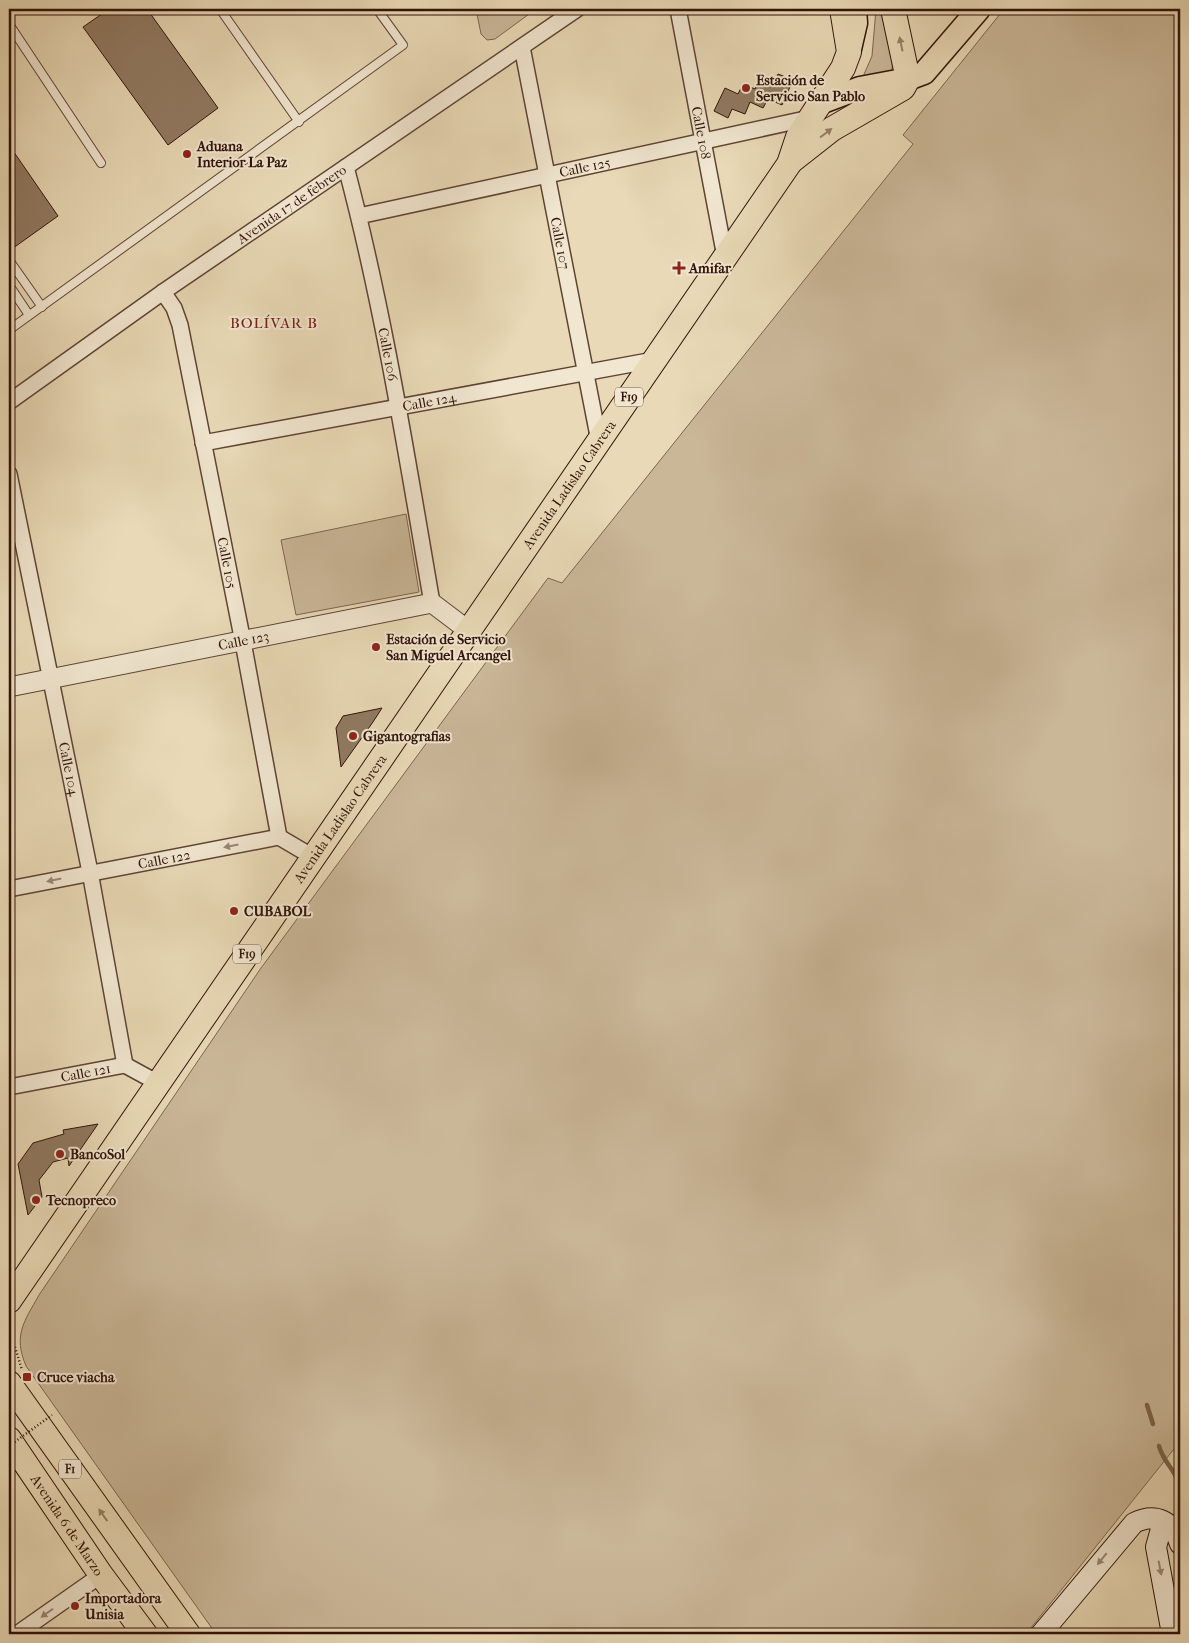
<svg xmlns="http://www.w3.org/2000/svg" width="1189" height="1643" font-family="'IM FELL French Canon',serif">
	<rect width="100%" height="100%" fill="#e9d9b6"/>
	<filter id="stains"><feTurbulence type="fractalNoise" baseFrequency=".004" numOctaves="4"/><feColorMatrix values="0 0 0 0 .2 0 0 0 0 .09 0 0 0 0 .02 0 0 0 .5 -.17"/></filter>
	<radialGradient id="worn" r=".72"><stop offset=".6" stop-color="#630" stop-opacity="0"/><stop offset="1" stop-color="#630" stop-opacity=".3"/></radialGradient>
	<!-- green -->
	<path fill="#cab798" stroke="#7e6550" d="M476,9H536L495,39L487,40L481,34Z
		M876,9H883L893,56L892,70L874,78L862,79L872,56Z
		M1004,9H1180V1455L1178,1444L1026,1634H216L26,1366C13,1335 24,1322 39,1295L261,968L548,578L562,583L913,144L903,135Z
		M406,514L419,592L296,615L281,540Z"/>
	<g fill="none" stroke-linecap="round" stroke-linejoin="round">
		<!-- stream -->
		<path stroke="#7a624d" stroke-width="4.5" d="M1147,1405L1153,1424
			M1159,1446C1165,1466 1176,1468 1180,1490"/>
	</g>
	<!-- building -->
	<path fill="#917a62" stroke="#311308" d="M109,9H147L218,108L168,145L83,27Z
		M778,74L793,80L782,105L768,99L763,108L750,102L745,114L732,109L728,118L714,111L725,88L738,94L743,84L755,89L760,78L773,85Z
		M9,145L58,216L9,251Z
		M382,708L373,722L341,767L336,728L343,716Z
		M98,1124L69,1166L68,1158L53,1162L39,1180L42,1197L28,1215L18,1164L33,1143L64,1134L63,1130Z"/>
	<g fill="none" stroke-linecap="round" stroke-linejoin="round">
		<!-- service casing -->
		<g stroke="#5f4434" stroke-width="10">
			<path id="service" d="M220,9L299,122
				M9,24L101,163
				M9,260L42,307
				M9,285L29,315
				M9,330L403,45L377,9"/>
		</g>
		<!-- minor casing -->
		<g stroke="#5f4434" stroke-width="18">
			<g id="minor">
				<path id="s1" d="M678,9L725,257"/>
				<path id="s2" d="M522,47L599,441"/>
				<path id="s3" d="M346,167C384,310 407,458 432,603"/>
				<path id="s4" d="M359,216L810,118"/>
				<path id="s5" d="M163,292L174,308L180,325L243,642L279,837"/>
				<path id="s6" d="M9,402L163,292L577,9"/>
				<path id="s7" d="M203,443L654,360"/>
				<path id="s8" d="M9,474L90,872L125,1065"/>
				<path id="s9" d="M9,889L279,837L313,857"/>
				<path id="s10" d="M9,1087L125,1065L158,1083"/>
				<path d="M17,1634L101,1575"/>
			</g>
		</g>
		<!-- tertiary casing -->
		<g stroke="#5f4434" stroke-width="21">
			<g id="tertiary">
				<path id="s11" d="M9,687L432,603L469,631"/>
			</g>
		</g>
		<!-- secondary casing -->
		<g stroke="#311308" stroke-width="22">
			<path id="secondary" d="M1168,1524L1161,1529L1156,1547L1172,1634
				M1041,1634L1134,1523C1156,1512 1173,1521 1180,1544"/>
		</g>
		<!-- primary casing -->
		<g stroke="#311308" stroke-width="25">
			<path id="primary" d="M850,49L856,23L855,9
				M820,103L860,88L908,79L924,73L979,9"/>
		</g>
		<!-- trunk casing -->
		<g stroke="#311308" stroke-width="26">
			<g id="trunk">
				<path d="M790,162L832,129L903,88L908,79L893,9"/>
				<path id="s12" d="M9,1301L789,164L798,137L843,68L849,52L842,9"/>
				<path d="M9,1383L188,1634"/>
				<path id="s13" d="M9,1439L101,1575L145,1634"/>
			</g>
		</g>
		<!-- path -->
		<path stroke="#311308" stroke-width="2.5" stroke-dasharray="1 2.5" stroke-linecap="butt" d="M15,1347L22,1370"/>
		<!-- service -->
		<use href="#service" stroke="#f1e6d0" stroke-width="8"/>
		<!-- minor -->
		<use href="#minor" stroke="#f1e6d0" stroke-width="15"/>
		<!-- tertiary -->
		<use href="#tertiary" stroke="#f1e6d0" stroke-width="19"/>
		<!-- secondary -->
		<use href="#secondary" stroke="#f1e6d0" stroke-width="20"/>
		<!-- primary -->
		<use href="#primary" stroke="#e9d9b6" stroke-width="22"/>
		<!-- trunk -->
		<use href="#trunk" stroke="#e9d9b6" stroke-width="24"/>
		<!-- path-bridge -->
		<path stroke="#311308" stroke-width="2.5" stroke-dasharray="1 2.5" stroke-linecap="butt" d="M9,1446L52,1415"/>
	</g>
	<!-- one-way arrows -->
	<defs><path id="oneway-solid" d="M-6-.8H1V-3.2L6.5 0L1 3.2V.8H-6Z" transform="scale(1.25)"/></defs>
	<g fill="#968068">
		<use href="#oneway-solid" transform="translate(901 44) rotate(-102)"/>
		<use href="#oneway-solid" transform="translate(826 133) rotate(-37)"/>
		<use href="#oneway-solid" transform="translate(103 1515) rotate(-125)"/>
	</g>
	<g fill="#9b8776">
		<use href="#oneway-solid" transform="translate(231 846) rotate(169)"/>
		<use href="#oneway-solid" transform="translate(54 880) rotate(168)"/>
		<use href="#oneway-solid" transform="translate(1102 1559) rotate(129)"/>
		<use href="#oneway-solid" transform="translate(1160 1568) rotate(79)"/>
		<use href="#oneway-solid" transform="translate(47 1613) rotate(145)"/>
	</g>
	<!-- markers -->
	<g fill="#8f2418" stroke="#f1e6d0" stroke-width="2">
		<circle cx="746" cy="88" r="5"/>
		<circle cx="187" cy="154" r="5"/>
		<path d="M676.5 260.5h5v5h5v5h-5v5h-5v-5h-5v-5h5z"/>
		<circle cx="376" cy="647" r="5"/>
		<circle cx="353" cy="736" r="5"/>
		<circle cx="234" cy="911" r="5"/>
		<circle cx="60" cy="1154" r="5"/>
		<circle cx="36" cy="1200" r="5"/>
		<rect x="22" y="1372" width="10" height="10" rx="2.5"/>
		<circle cx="75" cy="1606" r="5"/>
	</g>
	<g text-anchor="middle" stroke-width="4" stroke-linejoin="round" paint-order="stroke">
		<!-- shield labels -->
		<g fill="#f1e6d0" stroke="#6b5244" stroke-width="1">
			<rect x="615" y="387.5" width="28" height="19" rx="4"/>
			<rect x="233" y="944.5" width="28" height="19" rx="4"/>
			<rect x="59" y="1459.5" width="22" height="19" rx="4"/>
		</g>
		<g font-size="12" font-weight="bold" fill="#311308">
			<text x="629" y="401">F19</text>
			<text x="247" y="958">F19</text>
			<text x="70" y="1473">F1</text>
		</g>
		<!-- poi labels -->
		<g font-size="14" font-weight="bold" fill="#311308" stroke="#f1e6d0" text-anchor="start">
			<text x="756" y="85">Estación de<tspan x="756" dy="16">Servicio San Pablo</tspan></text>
			<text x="197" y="151">Aduana<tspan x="197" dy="16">Interior La Paz</tspan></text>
			<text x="689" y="273">Amifar</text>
			<text x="386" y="644">Estación de Servicio<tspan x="386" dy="16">San Miguel Arcangel</tspan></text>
			<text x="363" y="741">Gigantografias</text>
			<text x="244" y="916">CUBABOL</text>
			<text x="70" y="1159">BancoSol</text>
			<text x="46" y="1205">Tecnopreco</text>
			<text x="37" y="1382">Cruce viacha</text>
			<text x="85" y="1603">Importadora<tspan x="85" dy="16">Unisia</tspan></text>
		</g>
		<!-- street labels -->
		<g font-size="14" fill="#311308" stroke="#f1e6d0">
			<text dy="5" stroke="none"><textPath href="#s1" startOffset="126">Calle 108</textPath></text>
			<text dy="5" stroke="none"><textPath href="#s4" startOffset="231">Calle 125</textPath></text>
			<text dy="5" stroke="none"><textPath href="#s6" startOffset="345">Avenida 17 de febrero</textPath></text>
			<text dy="5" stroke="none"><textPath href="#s2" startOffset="200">Calle 107</textPath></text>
			<text dy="5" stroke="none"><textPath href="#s3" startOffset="192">Calle 106</textPath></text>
			<text dy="5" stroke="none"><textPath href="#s7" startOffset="230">Calle 124</textPath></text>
			<text dy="5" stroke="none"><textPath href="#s12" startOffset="990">Avenida Ladislao Cabrera</textPath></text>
			<text dy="5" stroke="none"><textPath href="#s5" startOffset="280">Calle 105</textPath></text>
			<text dy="5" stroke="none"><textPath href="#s11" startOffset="239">Calle 123</textPath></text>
			<text dy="5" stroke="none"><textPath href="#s8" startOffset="301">Calle 104</textPath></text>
			<text dy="5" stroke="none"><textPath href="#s12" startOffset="585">Avenida Ladislao Cabrera</textPath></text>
			<text dy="5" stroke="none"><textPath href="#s9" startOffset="158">Calle 122</textPath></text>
			<text dy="5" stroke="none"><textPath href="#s10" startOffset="78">Calle 121</textPath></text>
			<text dy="5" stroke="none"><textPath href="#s13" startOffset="104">Avenida 6 de Marzo</textPath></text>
		</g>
		<!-- neighbourhood labels -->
		<g font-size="15" letter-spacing="1" fill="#7a1f14" stroke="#f1e6d0">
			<text x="274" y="328">BOLÍVAR B</text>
		</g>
	</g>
	<!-- margin -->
	<rect width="1189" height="1643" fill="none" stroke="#e9d9b6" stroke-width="30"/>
	<rect x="10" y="10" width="1169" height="1623" fill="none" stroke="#311308" stroke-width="2.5"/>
	<rect x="15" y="15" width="1159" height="1613" fill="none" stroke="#311308"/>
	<rect width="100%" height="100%" filter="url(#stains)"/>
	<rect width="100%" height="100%" fill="url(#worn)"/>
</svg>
